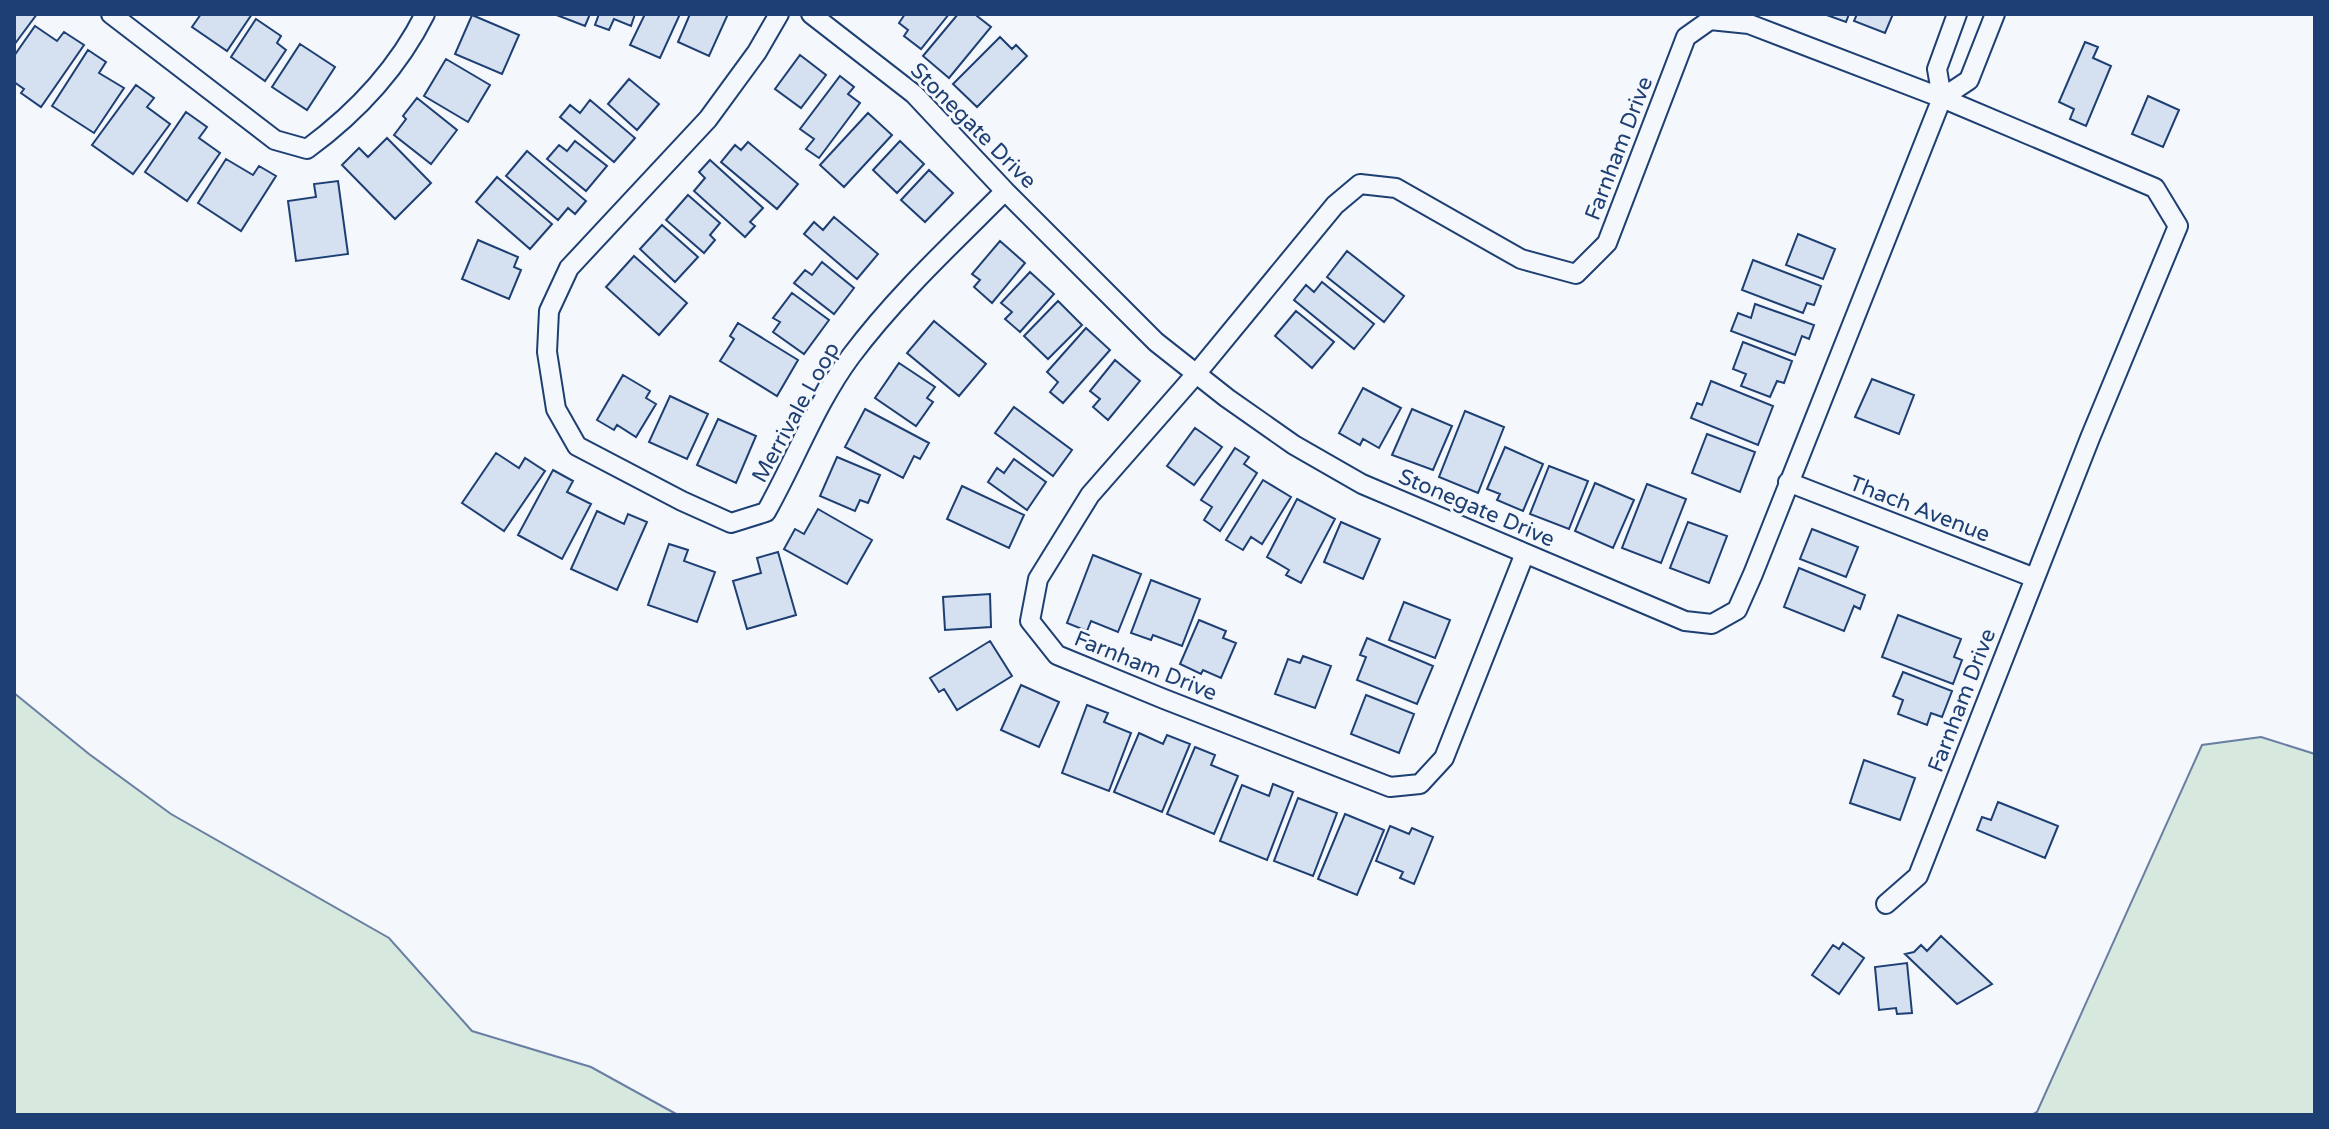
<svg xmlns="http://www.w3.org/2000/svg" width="2329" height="1129" font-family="'Varela Round',sans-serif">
	<rect width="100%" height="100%" fill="#f4f7fb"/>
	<!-- green -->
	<path fill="#d7e8df" stroke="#687fa3" stroke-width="2" d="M14,693L89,754L171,814L389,938L472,1031L591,1067L678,1115H14Z
		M2261,737L2315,754V1115H2031L2037,1112L2202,745Z"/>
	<!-- building -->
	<path fill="#d5e0f0" stroke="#1d3f73" stroke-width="2" d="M14,14H37L14,45Z
		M201,14H252L227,51L192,27Z
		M554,14H590L585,26Z
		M599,14H635L631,26L614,19L609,30L595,25Z
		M645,14H680L660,58L630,45Z
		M690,14H728L709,56L678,42Z
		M905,14H949L921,49L904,36L908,30L899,23Z
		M958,14H978L977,16L991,27L949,78L923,56Z
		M1824,14H1849L1846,22Z
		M1857,14H1893L1885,33L1854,21Z
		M472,15L519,35L502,74L455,54Z
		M256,19L281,36L277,43L286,50L265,81L231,57Z
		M35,26L57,41L64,32L84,45L41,107L21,93L24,89L14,82V56Z
		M1000,37L1012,49L1016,45L1027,56L977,107L953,84Z
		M2085,42L2098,47L2093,58L2111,66L2086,126L2070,119L2074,109L2059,102Z
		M300,44L335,67L307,110L272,87Z
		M88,50L106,62L99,73L124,88L94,133L52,106Z
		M800,55L826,75L801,108L775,89Z
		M446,59L490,85L468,122L424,96Z
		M840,76L854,87L848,94L860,103L819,158L806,149L814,139L800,129Z
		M629,79L659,104L637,130L608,104Z
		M136,85L154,98L147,107L170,124L133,174L92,145Z
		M2148,96L2179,110L2163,147L2132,134Z
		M417,98L457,130L431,164L394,135L406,119L403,116Z
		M590,100L635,138L614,162L560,117L570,105L580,113Z
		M186,112L207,127L199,138L220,153L187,201L145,172Z
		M868,113L892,135L844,187L820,165Z
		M387,138L431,183L395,219L342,165L359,148L368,157Z
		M575,141L607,166L586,191L547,159L559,145L567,151Z
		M900,141L924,164L897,193L873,170Z
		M748,142L798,184L777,209L721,162L735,145L741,150Z
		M527,151L586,201L575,214L568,208L558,220L506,176Z
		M226,159L253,175L259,166L276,176L241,231L198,203Z
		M710,160L763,208L750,222L755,226L745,237L694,191L705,178L699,172Z
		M929,170L953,193L925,222L901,200Z
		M497,177L552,224L530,249L476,202Z
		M338,181L348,254L296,261L288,201L316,197L314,184Z
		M688,195L720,223L710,235L715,240L704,253L666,220Z
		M834,217L878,254L857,279L804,234L814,222L823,230Z
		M662,225L698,257L675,282L640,249Z
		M1798,234L1835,249L1823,279L1786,265Z
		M478,240L518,257L514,267L521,270L509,299L462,279Z
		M1000,241L1025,263L992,303L974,287L980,280L972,274Z
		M1347,251L1404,296L1384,322L1327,277Z
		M634,256L687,303L659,335L606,287Z
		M1753,260L1821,286L1814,305L1807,303L1803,313L1742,290Z
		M822,262L854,288L834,314L794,283L805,270L812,275Z
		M1030,272L1054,294L1020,332L1005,319L1012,312L1001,303Z
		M1322,282L1374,324L1354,349L1294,300L1306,285L1314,292Z
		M792,293L829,320L804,354L773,332L780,322L773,318Z
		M1058,301L1082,325L1048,359L1024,336Z
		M1755,304L1814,325L1809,339L1802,336L1795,355L1731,331L1738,313L1751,318Z
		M1296,311L1334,342L1312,368L1275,336Z
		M934,321L986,364L959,396L907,353Z
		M738,323L798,360L777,396L720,361L734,339L730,336Z
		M1086,328L1110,350L1063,403L1050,392L1058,382L1047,372Z
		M1743,342L1792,361L1784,383L1777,381L1770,397L1741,386L1746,374L1733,369Z
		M1115,360L1140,381L1108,420L1093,407L1100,399L1090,391Z
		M899,363L935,387L927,398L933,402L916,426L875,398Z
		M623,375L650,391L646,398L656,404L636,437L617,425L614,430L597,420Z
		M1872,379L1914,395L1899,434L1855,417Z
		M1711,381L1773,406L1758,445L1691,418L1697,403L1702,405Z
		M1363,388L1401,408L1379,448L1363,439L1360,445L1339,433Z
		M670,396L708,414L687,459L649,442Z
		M1014,407L1072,450L1053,476L995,433Z
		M865,409L929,443L920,459L914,456L903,478L845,447Z
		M1412,409L1452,426L1433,470L1392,455Z
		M1465,411L1504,427L1478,493L1439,477Z
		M718,419L756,436L736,483L697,465Z
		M1195,428L1222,447L1194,485L1167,466Z
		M1707,434L1755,452L1740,492L1692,473Z
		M1505,447L1543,464L1523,511L1497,500L1500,494L1487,489Z
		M1235,448L1249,457L1244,464L1257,473L1220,531L1204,520L1212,507L1201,500Z
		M496,453L519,468L525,458L545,471L504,531L462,503Z
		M837,457L880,475L868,503L860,500L855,511L820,496Z
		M1014,459L1046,482L1027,510L988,482L997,468L1004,473Z
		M1549,466L1588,481L1569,529L1530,514Z
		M553,470L573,481L567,492L591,504L562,559L518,535Z
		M1263,480L1291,497L1262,544L1251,537L1243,550L1226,540Z
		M1595,483L1634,500L1613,548L1575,531Z
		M1647,484L1686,499L1661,563L1622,548Z
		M962,486L1024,515L1009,548L947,519Z
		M1297,499L1335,519L1301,583L1286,575L1289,570L1267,557Z
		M818,509L872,540L847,584L784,549L795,529L804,534Z
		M597,511L624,524L628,514L647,522L617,590L571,569Z
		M1341,522L1380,539L1363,579L1324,562Z
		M1688,522L1727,536L1709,583L1670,568Z
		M1812,529L1858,547L1846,577L1800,559Z
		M669,544L688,550L684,561L715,572L697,622L648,605Z
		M778,552L796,615L747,629L733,581L761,573L757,558Z
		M1093,555L1141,574L1118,632L1091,621L1087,631L1067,623Z
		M1799,568L1865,595L1860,609L1854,606L1844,631L1784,607Z
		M1151,580L1200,599L1182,646L1153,635L1151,640L1131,633Z
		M990,594L991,627L945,630L943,597Z
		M1404,602L1450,620L1435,658L1389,640Z
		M1898,615L1961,639L1954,657L1962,660L1953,684L1882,657Z
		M1199,620L1226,631L1223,638L1236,643L1221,678L1203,670L1201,674L1180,664Z
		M1367,638L1433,666L1417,704L1357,680L1366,657L1360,655Z
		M990,641L1012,676L957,710L944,689L939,692L930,678Z
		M1303,656L1331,666L1315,708L1275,694L1288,659L1300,663Z
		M1903,672L1952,691L1942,717L1931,713L1927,725L1898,714L1903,700L1893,696Z
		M1021,685L1059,702L1039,747L1001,730Z
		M1366,695L1414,714L1399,753L1351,734Z
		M1087,705L1108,713L1104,722L1131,733L1109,791L1062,773Z
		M1139,733L1163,744L1167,735L1190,744L1162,812L1114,792Z
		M1195,747L1215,755L1211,765L1238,776L1214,834L1167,814Z
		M1864,760L1915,778L1900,820L1850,803Z
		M1273,784L1293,792L1267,860L1220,841L1242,785L1269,796Z
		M1298,798L1337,813L1313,876L1274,861Z
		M1998,802L2058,826L2045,858L1977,830L1982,817L1991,820Z
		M1345,814L1384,830L1357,895L1318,879Z
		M1390,826L1409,834L1412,828L1433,837L1414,884L1400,878L1403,872L1376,861Z
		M1941,936L1992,984L1957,1004L1905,954L1914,952L1921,945L1927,951Z
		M1843,943L1864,958L1839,994L1812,975L1833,945L1839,949Z
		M1907,963L1912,1013L1897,1014L1896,1008L1879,1010L1875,967Z"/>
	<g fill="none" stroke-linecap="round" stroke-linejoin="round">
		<!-- minor casing -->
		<g stroke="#1d3f73" stroke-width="22">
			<path id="minor" d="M111,14L275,140L307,149C356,113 397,70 425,14
				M779,14L757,52L708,119L569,268L549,311L547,352L556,409L577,446L682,501L731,523L766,512C795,461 816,403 851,356C896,296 952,244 1005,191
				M811,14L914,94L1005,191L1156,342L1227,398L1294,445L1362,484L1685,621L1712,624L1737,610L1753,574L1942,98L1937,69L1957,14
				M1942,98L1969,80L1995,14
				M1788,482L2035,578
				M1525,553L1444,758L1420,784L1390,787L1164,699L1057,655L1030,621L1038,579L1090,495L1196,374L1335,205L1360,184L1396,188L1521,259L1576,274L1607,243L1686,37L1710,20L1749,24L1942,98L2155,188L2178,226L2090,438L1918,876L1886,904"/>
		</g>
		<!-- minor -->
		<use href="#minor" stroke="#f4f7fb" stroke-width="18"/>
	</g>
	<g text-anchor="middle" stroke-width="6" stroke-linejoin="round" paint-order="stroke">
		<!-- street labels -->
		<g font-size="22" fill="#1d3f73" stroke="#f4f7fb">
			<text transform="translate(974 125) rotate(45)" y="8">Stonegate Drive</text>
			<text transform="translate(1618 148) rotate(-69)" y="8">Farnham Drive</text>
			<text transform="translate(795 412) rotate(-61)" y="8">Merrivale Loop</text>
			<text transform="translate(1477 507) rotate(23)" y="8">Stonegate Drive</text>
			<text transform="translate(1920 508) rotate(21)" y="8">Thach Avenue</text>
			<text transform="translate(1146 665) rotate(22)" y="8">Farnham Drive</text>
			<text transform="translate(1961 700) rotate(-69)" y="8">Farnham Drive</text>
		</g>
	</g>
	<!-- border -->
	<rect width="2329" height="1129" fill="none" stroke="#1d3f73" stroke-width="32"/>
</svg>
